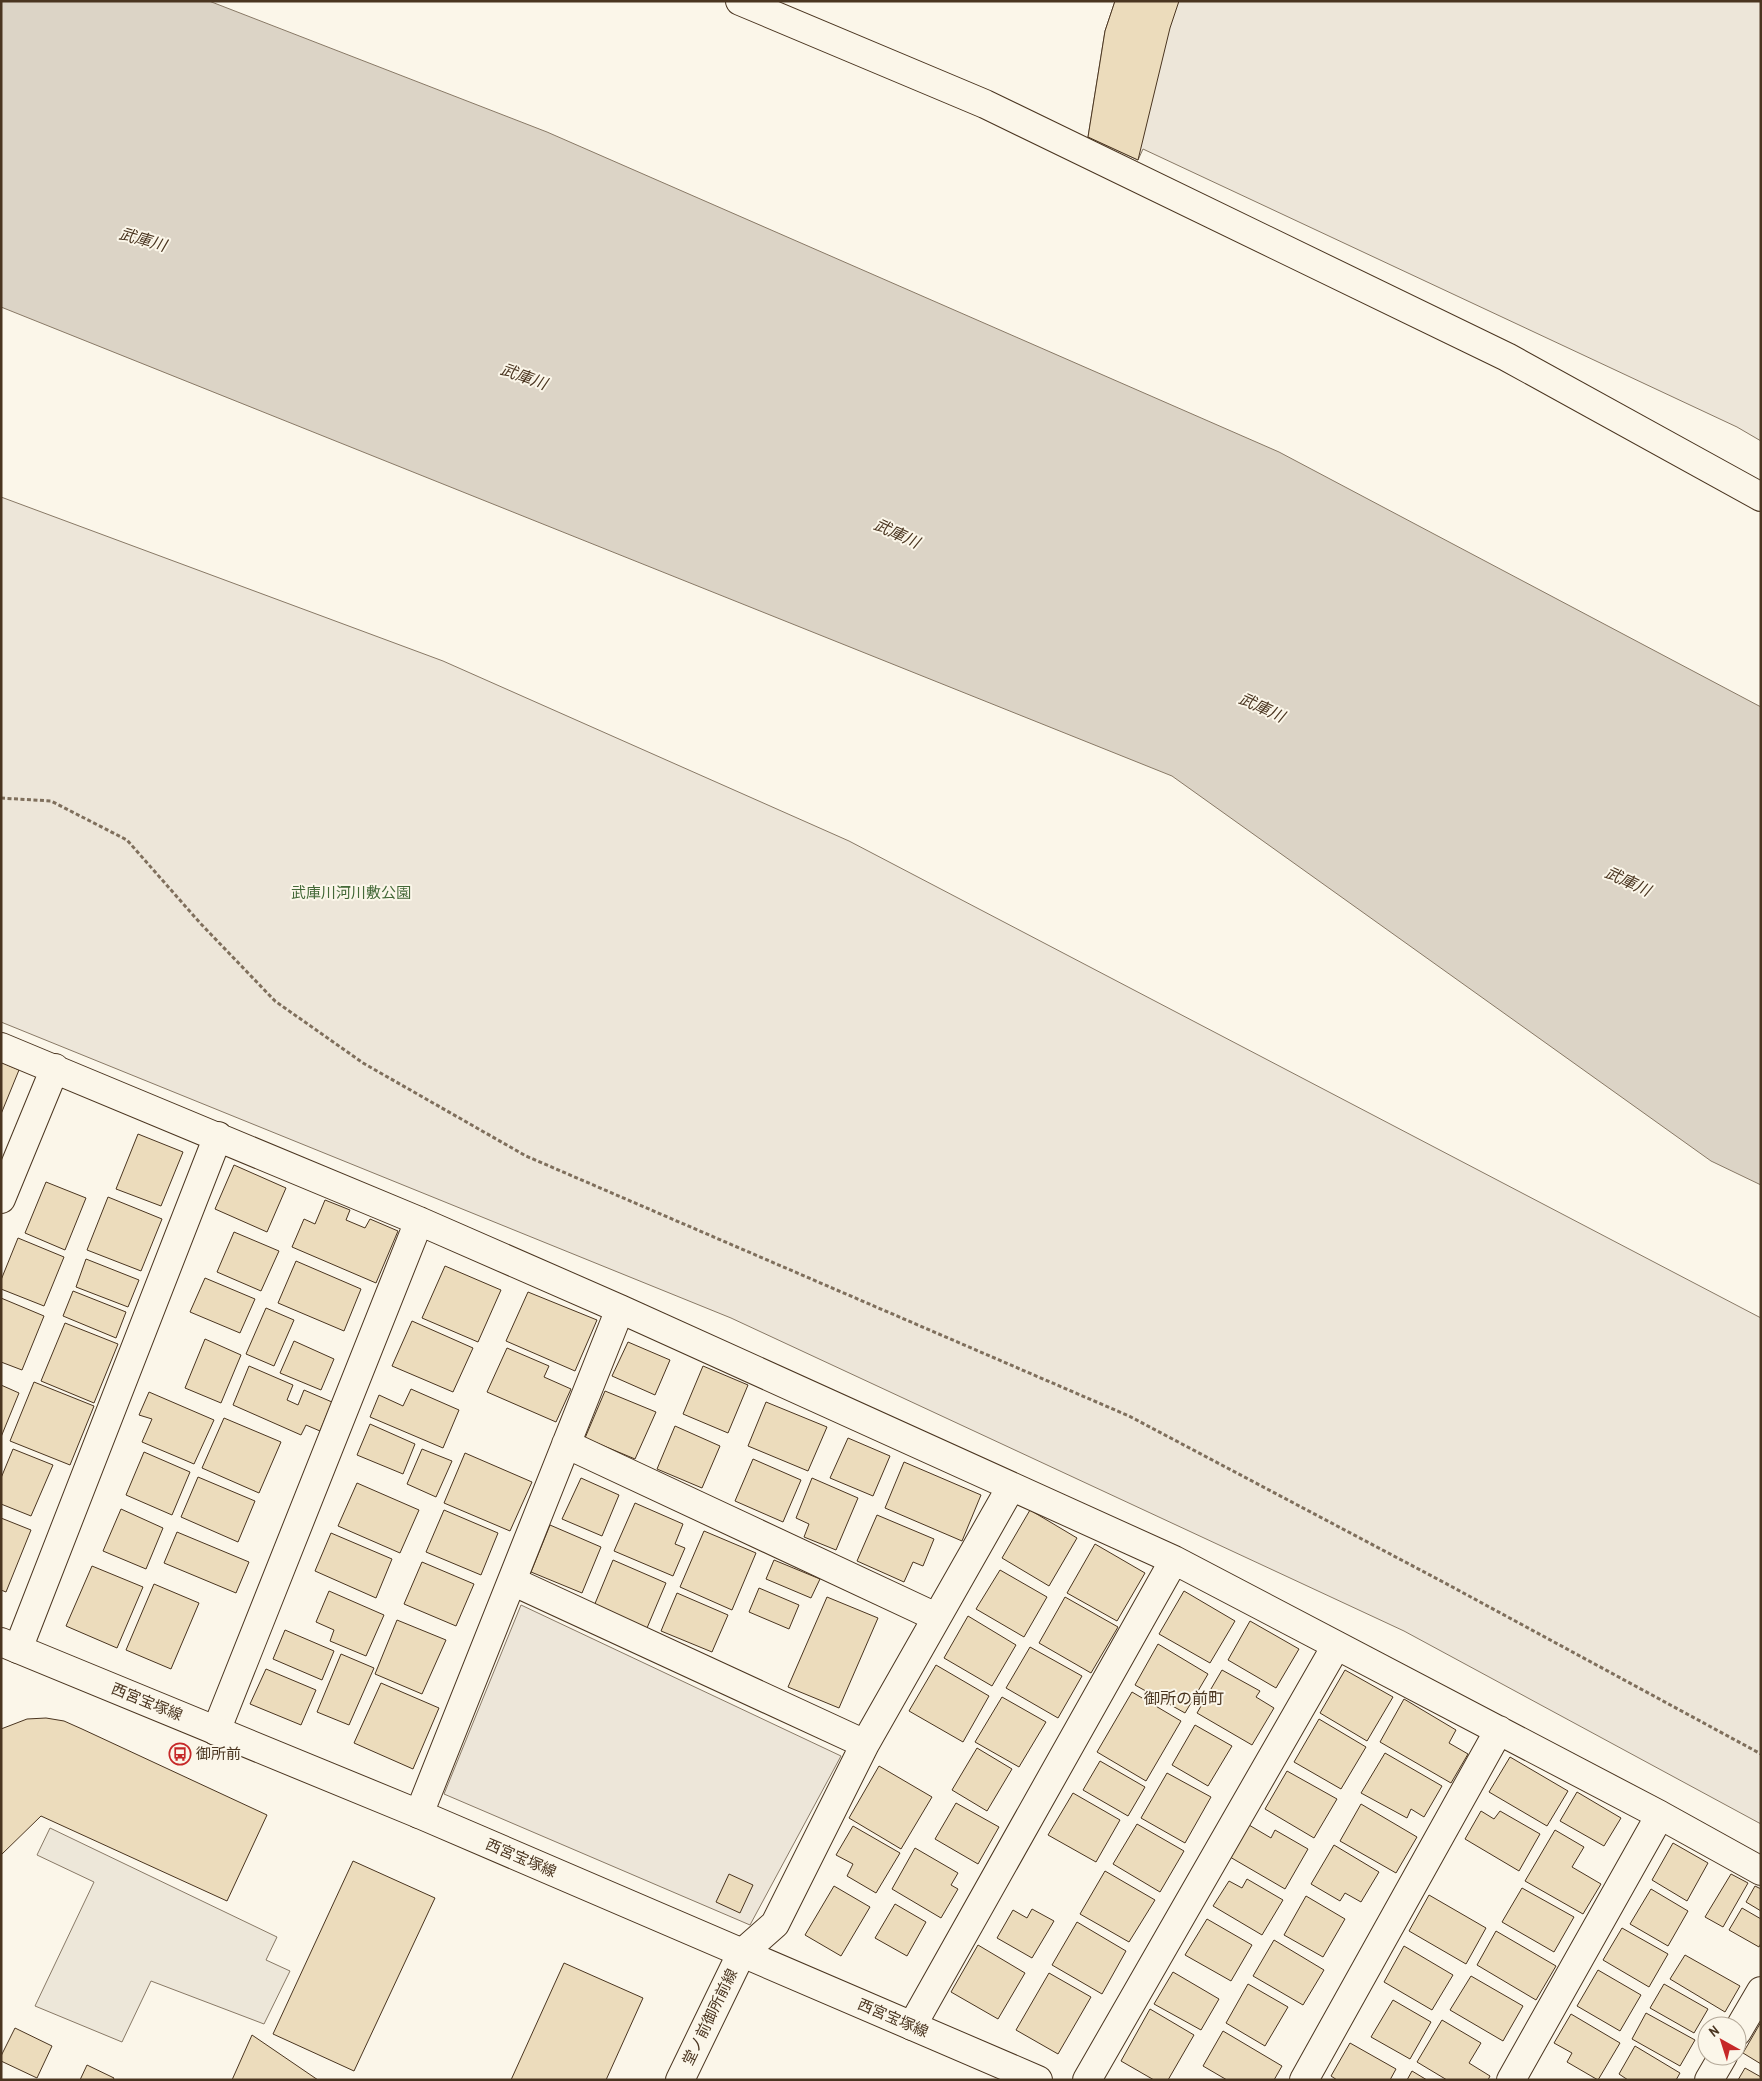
<svg xmlns="http://www.w3.org/2000/svg" width="1762" height="2081" font-family="'Archivo Narrow','Noto Sans JP',sans-serif">
	<rect width="100%" height="100%" fill="#fbf6e9"/>
	<!-- green -->
	<path fill="#ede6d9" stroke="#887966" d="M1115,1H1761V441L1737,427L1143,149L1138,160L1088,137L1105,31Z
		M1,497L443,661L849,841L1761,1318V1824L1404,1631L731,1318L1,1022Z
		M521,1605L841,1756L750,1925L444,1794Z"/>
	<!-- parking -->
	<path fill="#ede7d9" stroke="#887966" d="M50,1828L277,1937L266,1960L290,1971L264,2024L151,1981L122,2042L35,2006L94,1882L37,1855Z"/>
	<!-- water -->
	<path fill="#dcd4c6" stroke="#887966" d="M1,1H209L547,132L1279,452L1761,707V1185L1711,1161L1172,776L1,307Z"/>
	<!-- building -->
	<path fill="#ecdcbc" stroke="#4a3520" d="M1115,1H1179L1170,28L1138,160L1088,137L1105,31Z
		M1,1062L19,1070L1,1114Z
		M138,1134L183,1152L161,1206L116,1189Z
		M234,1165L286,1188L267,1232L215,1209Z
		M46,1182L86,1198L65,1250L25,1233Z
		M108,1197L162,1219L141,1271L87,1250Z
		M325,1200L350,1210L346,1220L365,1228L370,1219L398,1231L376,1283L292,1247L304,1219L315,1224Z
		M234,1232L279,1251L261,1291L217,1272Z
		M18,1238L64,1257L44,1306L1,1289V1280Z
		M86,1259L139,1280L128,1307L76,1287Z
		M296,1261L361,1289L344,1331L278,1303Z
		M445,1266L501,1290L478,1342L422,1318Z
		M205,1278L255,1299L240,1333L190,1312Z
		M73,1291L126,1312L116,1338L63,1316Z
		M528,1292L597,1320L575,1371L506,1341Z
		M1,1298L44,1316L22,1370L1,1362Z
		M266,1308L294,1320L274,1366L246,1354Z
		M412,1321L473,1348L453,1392L392,1366Z
		M65,1323L118,1344L94,1403L41,1381Z
		M205,1339L241,1355L221,1403L185,1388Z
		M294,1341L334,1359L321,1390L280,1373Z
		M628,1342L670,1360L655,1395L612,1376Z
		M507,1348L549,1366L544,1377L571,1389L556,1422L487,1392Z
		M249,1366L293,1385L287,1400L298,1405L304,1390L332,1402L320,1431L306,1425L301,1435L233,1405Z
		M703,1366L748,1385L728,1433L683,1414Z
		M34,1382L94,1406L70,1465L10,1441Z
		M1,1385L19,1393L1,1437Z
		M411,1389L459,1410L443,1448L370,1417L379,1395L403,1406Z
		M605,1391L656,1412L635,1459L585,1438Z
		M149,1392L214,1420L194,1464L142,1442L152,1419L139,1415Z
		M766,1402L827,1427L808,1471L748,1446Z
		M224,1418L281,1442L259,1493L202,1468Z
		M370,1424L415,1444L403,1474L357,1455Z
		M675,1426L720,1446L702,1488L657,1469Z
		M848,1438L890,1456L873,1496L830,1478Z
		M13,1449L53,1465L31,1516L1,1504V1478Z
		M422,1449L452,1461L436,1497L407,1484Z
		M144,1452L190,1472L172,1515L126,1495Z
		M465,1453L532,1482L510,1531L444,1503Z
		M753,1459L801,1480L783,1522L735,1501Z
		M904,1462L981,1495L962,1541L885,1508Z
		M198,1477L255,1501L238,1542L181,1517Z
		M581,1478L619,1495L602,1536L562,1519Z
		M812,1478L858,1498L836,1550L804,1537L809,1524L796,1518Z
		M357,1483L419,1510L400,1553L338,1526Z
		M635,1503L683,1524L675,1544L685,1548L673,1576L614,1551Z
		M121,1509L163,1528L146,1569L103,1551Z
		M444,1510L498,1533L481,1575L426,1552Z
		M1030,1510L1077,1538L1049,1586L1002,1558Z
		M877,1515L934,1539L923,1566L913,1562L904,1582L857,1561Z
		M1,1518L31,1530L6,1592L1,1590Z
		M550,1525L601,1547L582,1593L531,1572Z
		M704,1531L756,1553L732,1610L680,1587Z
		M177,1532L249,1562L236,1593L164,1563Z
		M331,1533L392,1559L376,1598L315,1571Z
		M1095,1544L1145,1573L1117,1621L1067,1593Z
		M613,1560L666,1583L647,1628L594,1606Z
		M774,1560L820,1579L811,1598L766,1579Z
		M422,1562L474,1584L456,1626L404,1604Z
		M92,1566L143,1587L117,1648L66,1626Z
		M1000,1570L1047,1597L1024,1637L976,1609Z
		M154,1584L199,1603L171,1669L126,1650Z
		M759,1588L799,1605L789,1629L749,1612Z
		M329,1591L384,1615L366,1656L330,1641L334,1630L316,1622Z
		M1184,1591L1235,1621L1210,1663L1159,1634Z
		M677,1593L728,1615L712,1652L661,1631Z
		M827,1597L878,1618L839,1708L788,1687Z
		M1065,1597L1118,1627L1091,1673L1039,1643Z
		M968,1616L1016,1645L992,1686L944,1658Z
		M397,1620L446,1640L422,1694L375,1674Z
		M1250,1621L1299,1649L1276,1688L1228,1660Z
		M285,1630L334,1651L322,1680L273,1659Z
		M1158,1644L1208,1674L1185,1713L1135,1685Z
		M1030,1647L1082,1676L1058,1718L1006,1688Z
		M341,1654L374,1668L349,1725L317,1712Z
		M936,1665L989,1696L963,1742L909,1711Z
		M266,1669L316,1690L301,1725L250,1704Z
		M1222,1670L1260,1691L1256,1697L1274,1708L1252,1745L1197,1713Z
		M1345,1670L1393,1697L1367,1741L1320,1713Z
		M381,1683L439,1708L413,1769L354,1743Z
		M1132,1692L1181,1721L1146,1781L1097,1752Z
		M1002,1697L1046,1722L1019,1767L975,1742Z
		M1404,1699L1456,1730L1449,1743L1468,1754L1451,1783L1380,1742Z
		M46,1718L64,1721L82,1729L267,1815L227,1901L41,1816L1,1855V1729L27,1719Z
		M1319,1719L1366,1747L1341,1789L1294,1762Z
		M1195,1725L1232,1746L1208,1786L1172,1765Z
		M977,1748L1012,1769L987,1811L952,1790Z
		M1385,1753L1442,1786L1424,1817L1411,1809L1407,1818L1361,1793Z
		M1510,1757L1568,1791L1547,1826L1489,1792Z
		M1100,1761L1145,1787L1128,1816L1083,1790Z
		M879,1766L932,1797L901,1849L849,1818Z
		M1287,1771L1337,1799L1314,1838L1265,1809Z
		M1167,1773L1211,1797L1185,1843L1141,1818Z
		M1577,1792L1621,1818L1604,1846L1560,1821Z
		M1073,1793L1120,1820L1096,1862L1048,1835Z
		M956,1803L999,1827L978,1864L935,1839Z
		M1361,1804L1417,1837L1396,1873L1340,1841Z
		M1481,1811L1494,1819L1500,1811L1540,1834L1519,1871L1465,1839Z
		M1137,1824L1184,1851L1160,1892L1113,1864Z
		M1249,1825L1271,1838L1275,1830L1308,1849L1285,1889L1230,1857Z
		M853,1826L900,1853L876,1893L847,1876L853,1864L836,1855Z
		M1555,1830L1584,1847L1572,1867L1601,1884L1583,1914L1525,1881Z
		M1673,1843L1708,1863L1687,1901L1652,1880Z
		M1334,1845L1379,1872L1361,1902L1345,1893L1340,1901L1311,1884Z
		M915,1848L958,1873L951,1885L958,1889L941,1918L892,1889Z
		M353,1861L435,1898L354,2071L273,2034Z
		M1105,1871L1155,1900L1129,1942L1080,1914Z
		M729,1874L753,1885L740,1913L716,1902Z
		M1731,1874L1748,1883L1723,1927L1705,1917Z
		M1247,1879L1283,1900L1262,1935L1213,1906L1229,1881L1242,1888Z
		M834,1886L870,1907L841,1956L805,1935Z
		M1755,1886L1761,1889V1911L1746,1902Z
		M1522,1888L1574,1917L1554,1952L1502,1922Z
		M1651,1889L1688,1911L1668,1946L1630,1924Z
		M1429,1895L1486,1928L1466,1964L1409,1931Z
		M1306,1896L1345,1919L1323,1957L1284,1935Z
		M895,1904L926,1922L907,1956L875,1938Z
		M1742,1908L1761,1919V1943L1759,1947L1729,1930Z
		M1032,1909L1054,1921L1032,1958L997,1938L1013,1910L1027,1918Z
		M1207,1919L1252,1945L1231,1981L1185,1955Z
		M1077,1922L1126,1951L1102,1994L1052,1965Z
		M1622,1928L1668,1954L1649,1987L1603,1960Z
		M1496,1931L1556,1966L1536,2000L1477,1965Z
		M1274,1940L1324,1970L1303,2005L1253,1976Z
		M978,1945L1025,1973L998,2019L951,1992Z
		M1404,1946L1453,1975L1432,2010L1384,1982Z
		M1685,1955L1740,1986L1725,2012L1670,1979Z
		M564,1963L643,1998L606,2080H511Z
		M1598,1970L1641,1995L1620,2031L1577,2006Z
		M1173,1972L1219,1999L1201,2030L1154,2004Z
		M1049,1973L1091,1997L1058,2054L1016,2030Z
		M1471,1976L1523,2006L1503,2041L1450,2010Z
		M1248,1984L1288,2007L1265,2046L1226,2023Z
		M1664,1984L1708,2009L1694,2033L1650,2008Z
		M1393,2000L1431,2022L1410,2059L1371,2037Z
		M1150,2009L1194,2035L1168,2080H1154L1121,2061Z
		M1646,2013L1695,2040L1680,2066L1632,2039Z
		M1571,2014L1620,2043L1598,2080L1567,2062L1572,2053L1554,2043Z
		M1442,2020L1481,2043L1469,2063L1490,2076L1488,2080H1447L1417,2062Z
		M1761,2022V2064L1743,2053Z
		M15,2028L52,2046L37,2078L1,2061V2056Z
		M1223,2031L1282,2066L1274,2080H1227L1203,2066Z
		M252,2035L318,2080H232Z
		M1350,2043L1396,2069L1390,2080H1337L1331,2076Z
		M1635,2046L1680,2073L1676,2080H1628L1619,2074Z
		M87,2065L114,2078L113,2080H80Z
		M1745,2068L1761,2077V2080H1738Z
		M1412,2071L1427,2080H1407Z"/>
	<g fill="none" stroke-linecap="round" stroke-linejoin="round">
		<!-- minor casing -->
		<g stroke="#4a3520" stroke-width="30">
			<path id="minor" d="M740,1L985,104L1507,357L1761,497
				M1,1047L419,1221L620,1309L1174,1560L1660,1815L1761,1871
				M1,1199L55,1068
				M566,1444L936,1617
				M512,1581L865,1744
				M18,1649L218,1136
				M216,1731L419,1221
				M419,1814L620,1309
				M912,2026L1174,1560
				M1737,2032L1761,1991
				M680,2080L741,1954L775,1924L865,1744L1011,1487
				M1087,2080L1336,1646
				M1304,2080L1499,1730
				M1511,2080L1660,1815
				M1709,2080L1723,2056"/>
		</g>
		<!-- major casing -->
		<g stroke="#4a3520" stroke-width="30">
			<path id="major" d="M1,1642L419,1814L1038,2080"/>
		</g>
		<!-- path -->
		<path stroke="#7f6f5c" stroke-width="3" stroke-dasharray="4 2.5" stroke-linecap="butt" d="M1,798L51,801L127,840L201,924L275,1001L363,1063L526,1156L1129,1416L1445,1583L1761,1754"/>
		<!-- minor -->
		<use href="#minor" stroke="#fbf6e9" stroke-width="28"/>
		<!-- major -->
		<use href="#major" stroke="#fbf6e9" stroke-width="28"/>
	</g>
	<!-- icons -->
	<defs>
		<g id="bus-ring" transform="scale(1.125)"><circle r="9.5" fill="#fbf6e9" stroke="#c62828" stroke-width="1.5"/><path d="M-5-6H5V4H4V6H2V4H-2V6H-4V4H-5ZM-3.5-4V0h7V-4ZM-3.5 1.2v1.5H-2V1.2ZM2 1.2v1.5H3.5V1.2Z" fill="#c62828"/></g>
	</defs>
	<g fill-rule="evenodd">
		<use href="#bus-ring" x="180" y="1754"/>
	</g>
	<g text-anchor="middle" stroke-width="4" stroke-linejoin="round" paint-order="stroke">
		<!-- park labels -->
		<g font-size="15" fill="#436837" stroke="#fbf6e9">
			<text x="351" y="898">武庫川河川敷公園</text>
		</g>
		<!-- street labels -->
		<g font-size="15" fill="#4a3520" stroke="#fbf6e9">
			<text transform="translate(147 1702) rotate(22)" y="5">西宮宝塚線</text>
			<text transform="translate(521 1858) rotate(23)" y="5">西宮宝塚線</text>
			<text transform="translate(710 2017) rotate(-64)" y="5">堂ノ前御所前線</text>
			<text transform="translate(893 2018) rotate(23)" y="5">西宮宝塚線</text>
		</g>
		<!-- poi labels -->
		<g font-size="15" fill="#4a3520" stroke="#fbf6e9" text-anchor="start">
			<text x="196" y="1759">御所前</text>
		</g>
		<!-- water labels -->
		<g font-size="16" font-style="italic" fill="#4a3520" stroke="#fbf6e9">
			<text transform="translate(143 239) rotate(16)" y="6">武庫川</text>
			<text transform="translate(524 376) rotate(20)" y="6">武庫川</text>
			<text transform="translate(897 533) rotate(25)" y="6">武庫川</text>
			<text transform="translate(1262 707) rotate(25)" y="6">武庫川</text>
			<text transform="translate(1628 881) rotate(25)" y="6">武庫川</text>
		</g>
		<!-- neighbourhood labels -->
		<g font-size="16" fill="#4a3520" stroke="#fbf6e9">
			<text x="1184" y="1704">御所の前町</text>
		</g>
	</g>
	<!-- border -->
	<rect width="1762" height="2081" fill="none" stroke="#4a3520" stroke-width="5"/>
	<!-- north arrow -->
	<g transform="translate(1722 2041) rotate(321)"><circle r="24" fill="#fbf6e9" stroke="#b4a999"/>
	<path d="M0-4L9 19L0 12L-9 19Z" fill="#c62828"/>
	<text y="-8" font-size="14" font-weight="bold" text-anchor="middle" fill="#4a3520">N</text>
	</g>
</svg>
